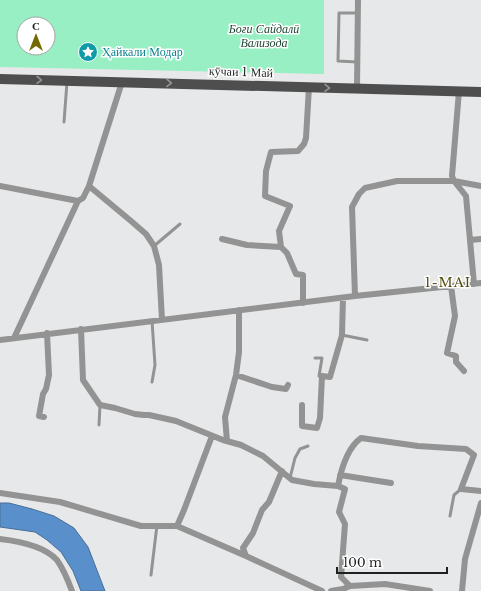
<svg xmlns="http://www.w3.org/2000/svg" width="481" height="591" font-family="'Libre Baskerville',serif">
	<rect width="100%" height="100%" fill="#e7e8e9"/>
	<!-- green -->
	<path fill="#97efc3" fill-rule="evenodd" d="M0,0H324V74L0,67ZM24,24H48V48H24Z"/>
	<!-- water -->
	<path fill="#5990cc" stroke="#486e98" d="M0,503H9L32,509L54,516L74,528L88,547L105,591H81L73,571L61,552L47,540L35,532L0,527Z"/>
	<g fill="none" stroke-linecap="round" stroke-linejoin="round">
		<!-- lane -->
		<path stroke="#939393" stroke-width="3" d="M357,62L338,61L339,13H358
			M64,122L67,82
			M154,246L180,224
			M342,335L367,340
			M315,358H322L319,376H322
			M152,382L155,365L152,321
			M99,425L100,405
			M290,478L295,458L300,449L308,446
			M450,516L454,495L461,489
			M151,575L157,525"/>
		<!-- street -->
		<path stroke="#939393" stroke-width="6" d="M357,88L358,0
			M459,91L452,176L454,181L466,196L474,284
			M0,186L78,201
			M89,186L131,221L146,234L154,246L159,265L162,320
			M222,239L247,245L281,247
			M470,240L481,239
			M451,286L455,316L447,353L456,356V362L464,371
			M355,296L352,207L359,194L365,188L397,181H454L481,186
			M303,303V275L296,274L287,253L281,247L279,231L290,206L265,196L266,171L271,152L298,151L304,144L306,138L309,87
			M81,329L83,380L100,405L115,408L135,414L144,415H149L176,421L223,440L241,445L263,456L292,480L314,484L338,486
			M14,338L78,201L83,198L89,186L122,82
			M0,340L355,296L481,283
			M236,375L272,387L286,389L288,385
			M302,405V426L317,428L320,418L322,376L330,377L342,335L343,298
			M44,417L39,416L43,394L46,389L49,375L47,333
			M227,441L225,417L236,375L239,352V310
			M340,475L391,483
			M0,493L60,502L141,526H177L246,556L322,591
			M177,526L184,510L212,436
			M0,539C18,541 44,546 57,560C62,567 69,583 72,591
			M246,556L243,548L253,533L262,510L269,502L282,471
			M350,586L341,577L345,524L339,512L345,489L338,486C341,470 347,448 361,438L418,446L466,449L474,455L461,489L481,491
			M331,591L343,589L350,586L385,584L430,591
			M462,591L465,559L481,503"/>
		<!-- primary -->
		<path stroke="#4f4e4e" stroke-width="10" d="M0,79L481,92"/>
	</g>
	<!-- one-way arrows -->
	<defs><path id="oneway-chevron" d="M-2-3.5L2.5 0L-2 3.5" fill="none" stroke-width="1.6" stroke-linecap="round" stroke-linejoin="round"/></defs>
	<g stroke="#959595">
		<use href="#oneway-chevron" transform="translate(39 80) rotate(1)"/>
		<use href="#oneway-chevron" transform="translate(169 83) rotate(2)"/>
		<use href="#oneway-chevron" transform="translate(327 88) rotate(2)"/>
	</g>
	<!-- icons -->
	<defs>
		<g id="sight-disc" transform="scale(1)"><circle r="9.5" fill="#0f9aa8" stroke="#fff"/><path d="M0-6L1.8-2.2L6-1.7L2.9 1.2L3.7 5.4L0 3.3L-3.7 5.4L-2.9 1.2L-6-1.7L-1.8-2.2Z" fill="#fff"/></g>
	</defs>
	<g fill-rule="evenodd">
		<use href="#sight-disc" x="88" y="52"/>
	</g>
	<g text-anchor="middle" stroke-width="3" stroke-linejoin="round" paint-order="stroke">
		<!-- park labels -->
		<g font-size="12" font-style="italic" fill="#1d4432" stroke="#fff">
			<text x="264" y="33">Боғи Сайдалӣ<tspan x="264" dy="14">Вализода</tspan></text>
		</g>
		<!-- culture labels -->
		<g font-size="12" fill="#0d838f" stroke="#fff" text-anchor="start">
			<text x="102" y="56">Ҳайкали Модар</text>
		</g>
		<!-- street labels -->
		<g font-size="12" fill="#1f2020" stroke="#fff">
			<text transform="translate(241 72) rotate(2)" y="4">кӯчаи 1 Май</text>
		</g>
		<!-- neighbourhood labels -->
		<g font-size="13" letter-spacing="1" fill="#534d0d" stroke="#fff">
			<text x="448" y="287">1-MAI</text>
		</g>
	</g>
	<!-- north arrow -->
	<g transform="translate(36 36)"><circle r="19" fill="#ffffff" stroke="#a5a6a6"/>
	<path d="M0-3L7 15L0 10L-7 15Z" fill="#736901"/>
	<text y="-6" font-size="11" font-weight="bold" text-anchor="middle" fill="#1f2020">С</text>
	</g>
	<!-- scale -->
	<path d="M337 567v6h110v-6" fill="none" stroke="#1f2020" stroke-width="2"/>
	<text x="343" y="567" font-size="12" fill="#1f2020" stroke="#ffffff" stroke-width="3" paint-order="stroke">100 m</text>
</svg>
